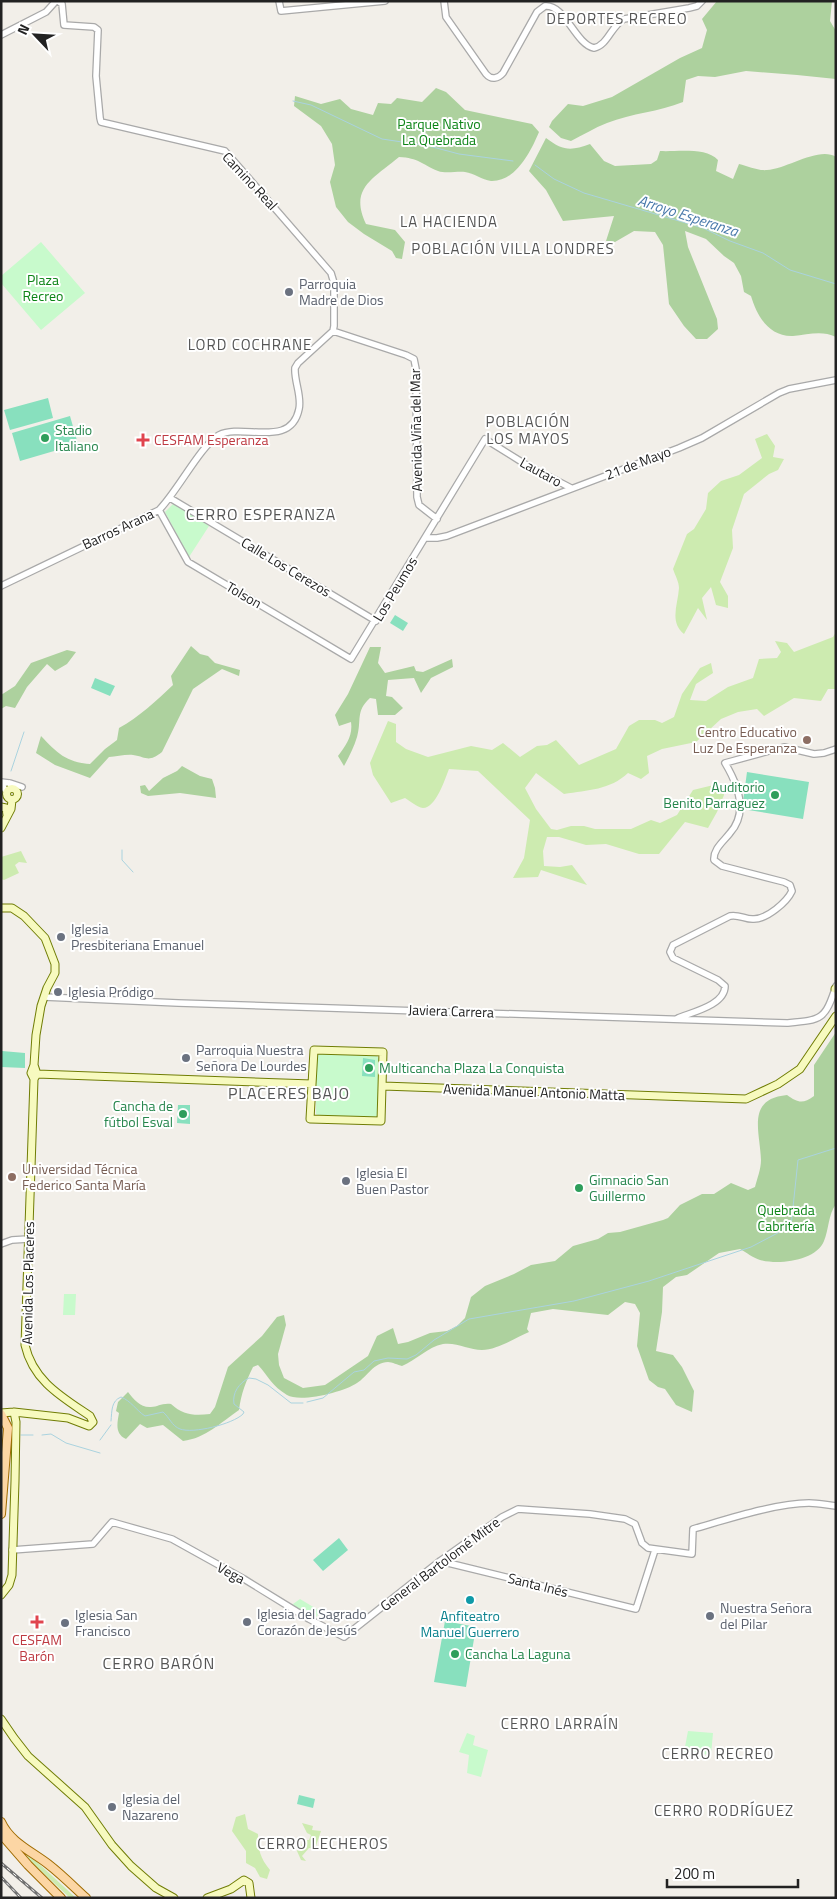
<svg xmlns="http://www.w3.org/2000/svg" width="837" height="1899" font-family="'Titillium Web',sans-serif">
	<rect width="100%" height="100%" fill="#f2efe9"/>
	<!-- grass -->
	<path fill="#cdebb0" d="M767,434L775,446L773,457L784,459L778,470L769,474L744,494L732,530L733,548L720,582L728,596V608L716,605L711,587L702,598L707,620L698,608L684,634C669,622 678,604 679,588C679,582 675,575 673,569L687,534L694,529L706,509L708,493L721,481L739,475L762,458L755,439Z
		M836,632V689H828L821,701L794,698L764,716L757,709L738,712L721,719L696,742L662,749L647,756L649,773L641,779L628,773C610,790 588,790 564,794L536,773L525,788L536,809L551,829L557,830L571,826H584L595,829H631L651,820L660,823L677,815L693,790L722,783L724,795L717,812L708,828L685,822L659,854H639L606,844L586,845L559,837H547L543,851L544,866L560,867L572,865L587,885L541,870L538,877L513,878L524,858L530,820L478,771L449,769C445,779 436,808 423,808C417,807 410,801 405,798L391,803L373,775L370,763L388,721L396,724V742L406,749L428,757L471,746L492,750L503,743L520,757L537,746L547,745L556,740L579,765L616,749L629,726L639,720H655L662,723L674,717L682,694L700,668L711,663L713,673L696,684L690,700L706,701L728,687L753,678L759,659L777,658L781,652L775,641L787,643L794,652L833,637Z
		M21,851L27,863L19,862L15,865L19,873L4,880L1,879V857Z
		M245,1814L248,1829L258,1834C258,1849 260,1858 270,1870L267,1879L260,1877L255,1868L246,1863V1851L232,1831L236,1817Z
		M302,1823L313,1826L312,1830L321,1831L315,1849L309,1848L302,1856L306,1861L301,1860L297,1851L305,1840H309L311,1835L307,1833Z
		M16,1848L36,1861L76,1898H70Z"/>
	<!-- forest -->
	<path fill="#add19e" d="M717,1H832L830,21L836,31V79L797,75L746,71L715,77L698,76L686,80L683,102C659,112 632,113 607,123C594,128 583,135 571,141L561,138L549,127L552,121L568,104L583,106L612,97L680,58L702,48L707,30L702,19Z
		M436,88L446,92L465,110L532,124L539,132C531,151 516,182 491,181C482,180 474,173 465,172C457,171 446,174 438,171C421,164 419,158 399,157C373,179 349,188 366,224L395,230L405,242L402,259L396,258L392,251L364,234L348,222L336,207L330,182L335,165L332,144L321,126L294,106L295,96L321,104L340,99L351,109L373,115L378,103L391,104L397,98L422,102Z
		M546,138C563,151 571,151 590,144L604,161L615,166L651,164L657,160L660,151C677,152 706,147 718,160L716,171L733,179L739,164C748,166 758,171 767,170C787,169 819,146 836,157V337C821,330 808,335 793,336C769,337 757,316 751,296L744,292L741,276L734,263L724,256L706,239L685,231L688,247L717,319L718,329L707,339H696L684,326L669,304L663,245L655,232L634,231L615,242L606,241L614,216L563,221L546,190L529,171Z
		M191,646L200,654L208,656L215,663L240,670L239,676L222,669L193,689L162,752C148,763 147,757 133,755C126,754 116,757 109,757L90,778L55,765L36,753L41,736C57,753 66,762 90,764L105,749L117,740L119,728C139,717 156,701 173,685L171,676Z
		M370,647H381L378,663L385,673L414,666L416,671L423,672L452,659L453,667L431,678L421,693L414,678L388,680L386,696L392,697L403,708L395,715H378L376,699L370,698C355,712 362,720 357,737C354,747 349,757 344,766L338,756C346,745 353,736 351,722L339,726L335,715L348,694Z
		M67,650L76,652L67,664L55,671L47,664L27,687L15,708L6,706L1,709V695L15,686L31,663Z
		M182,766L200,776L212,779L215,788L216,798L180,793L148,796L141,793L140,786L145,785L149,791L163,778L177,771Z
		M836,1032V1204C828,1215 829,1229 824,1241C816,1261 779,1265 760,1260C753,1258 746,1252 740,1249L719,1253L687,1275L676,1277L663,1287L662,1312L656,1351L673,1355L682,1367L694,1391L692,1412L676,1405L665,1389L658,1387L649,1380L637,1346L640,1313L635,1304L625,1302L608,1315L553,1309L531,1313L527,1329L529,1332C515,1338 497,1350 482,1350C469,1350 457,1342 443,1344C428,1347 416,1360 402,1366C398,1365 392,1362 388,1362C374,1362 367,1377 357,1383C344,1392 300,1403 287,1395C272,1386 269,1377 258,1365L253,1367C246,1381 241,1394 239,1410C220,1423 206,1438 183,1441L163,1425L147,1428L140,1424L126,1439C115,1434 117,1424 119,1413L116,1411L118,1402L128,1392C134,1400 141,1408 151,1407C158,1407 161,1403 171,1404C183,1415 194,1416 210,1414L215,1407L228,1367L262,1336L277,1317L284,1315L286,1325L278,1354L279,1365L284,1378L303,1388L325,1385L337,1377L368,1356L377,1336L393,1328L398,1344L408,1342L430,1333L447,1331L457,1326L465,1318L471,1297L485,1286L514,1274L531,1265L555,1261L573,1246L598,1239L608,1233L620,1232L663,1220L668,1218L680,1205L702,1194H714L731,1183L748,1190L755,1187C757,1179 761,1169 761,1160C760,1131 746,1099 787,1095C798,1103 803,1104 814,1096V1065Z"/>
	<!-- park -->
	<path fill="#c8facc" d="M41,242L85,293L41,330L1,283V276Z
		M175,502L209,526L189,557L165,512Z
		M321,1052L375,1054L381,1061L377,1116L373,1118L320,1116L316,1114V1058Z
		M64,1294H76L75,1315H63Z
		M300,1599L320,1611L315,1619L295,1608L293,1604Z
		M688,1731L713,1733L711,1755L684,1752Z
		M467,1733L475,1736L473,1745L488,1750L481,1777L467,1773L469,1755L459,1752Z"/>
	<!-- pitch -->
	<path fill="#88e0be" d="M48,398L53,418L10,430L4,410Z
		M70,416L78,444L20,461L12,433Z
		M395,615L408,623L403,631L390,623Z
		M95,678L115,686L110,696L91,688Z
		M747,772L809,782L803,819L742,809Z
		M2,1051L25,1053V1068L1,1067Z
		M363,1058L375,1060V1077L362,1076Z
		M178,1105H190V1124L177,1123Z
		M339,1538L348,1550L323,1571L313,1560Z
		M445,1621L476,1627L466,1687L434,1682Z
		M299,1795L315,1799L313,1808L297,1804Z"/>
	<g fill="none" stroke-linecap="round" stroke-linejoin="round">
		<!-- stream -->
		<path stroke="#aad3df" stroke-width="1" d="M293,101L311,105L382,139L429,146L459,154L513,161
			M535,165L554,179L584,193L703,228L730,241L763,253L790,270L836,284
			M11,771L24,732
			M122,850V860L133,872
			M307,1402L323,1398L354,1372L364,1370L374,1361L388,1358L407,1359L416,1355L434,1340L469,1319L574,1301L649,1281L751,1247L791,1226L798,1160L836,1148
			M111,1421C112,1411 111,1401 121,1397C131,1401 136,1410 145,1416L163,1412C169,1417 172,1426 180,1429C193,1434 233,1424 243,1414L244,1412L234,1404C232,1393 239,1383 249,1378L256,1379L268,1385L291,1403H303
			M21,1435H33
			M42,1435L51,1434L66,1443L100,1453
			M100,1440L111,1425"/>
		<!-- tertiary casing -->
		<g stroke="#a9a9a9" stroke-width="8">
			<path id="tertiary" d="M279,1L281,11L385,1
				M444,1L446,17L486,74C491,80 498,79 503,73L537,12L545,6C565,4 575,44 594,48C608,45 611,26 624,19L689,8L697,6L702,1
				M1,35L46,12L56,1
				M333,331L406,355L414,359L416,369L417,497L419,505L437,519
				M170,498L376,621
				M159,510L188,562L351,659L485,439L525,464L571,488
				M425,538H437L447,536L679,448L702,438L779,393L789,389L836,380
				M1,586L159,510C177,492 201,445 219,435C243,423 291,449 299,409C302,396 294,381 295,368L298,363L333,331L334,326V283L331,273L225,151L101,122L100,118L96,76L98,30L94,27L64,25L62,4L58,1
				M1,782L9,783L14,789
				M10,783L22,787
				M1,784L7,792
				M44,997L178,1003L787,1023C822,1020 825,1020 836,986
				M678,1018C693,1012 725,1005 725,986L718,980L673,958L670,952L673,945L730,916C739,914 746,920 754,919C767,919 787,902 792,891L790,885L784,882L722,866L714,860C713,849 724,841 730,833C749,812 737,783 725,763L784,747L814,754L824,753L836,749
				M1,1244L12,1240L28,1239
				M12,1550L93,1544L112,1522L172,1539L244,1579L309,1619L344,1637L440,1561L502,1517L518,1509L590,1514L625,1519L635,1524L642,1543L648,1548L692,1554L693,1529C725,1520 776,1503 809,1503C818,1503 827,1505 836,1506
				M440,1561L636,1609L655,1550"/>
		</g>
		<!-- secondary casing -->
		<g stroke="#707d05" stroke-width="9">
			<path id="secondary" d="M6.5 794a5.5 5.5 0 1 1 11 0a5.5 5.5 0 1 1-11 0Z
				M1,807L6,808L7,815
				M1,828L11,809L12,800
				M1,908H12L24,916L45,938L55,964V973L47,988L41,1006L36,1035L34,1065L31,1073L34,1079
				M835,989H836
				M314,1050L383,1052L381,1121L310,1119Z
				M37,1074L312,1084
				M383,1086L746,1099L778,1084L800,1069L836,1016
				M1,1413L14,1412L68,1418L89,1426L93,1422L90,1416C62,1397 33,1381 25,1345L34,1079L37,1074L34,1065
				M1,1595L9,1585L12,1575L15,1481L16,1422L14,1412
				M1,1719L14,1738L28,1756L85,1807L112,1845L131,1866L156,1888L174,1898
				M207,1898L231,1889L244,1880L249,1883L251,1898"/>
		</g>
		<!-- primary casing -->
		<g stroke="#a06b00" stroke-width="10">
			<path id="primary" d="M1,1414L8,1428L1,1514
				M1,1822C10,1842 31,1851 48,1864C61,1874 73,1886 86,1898
				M1,1834L28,1865L61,1898"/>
		</g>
		<!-- tertiary -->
		<use href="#tertiary" stroke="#fff" stroke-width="5.5"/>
		<!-- secondary -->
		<use href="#secondary" stroke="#f7fabf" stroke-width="7"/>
		<!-- primary -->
		<use href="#primary" stroke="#fcd6a4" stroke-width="8"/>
		<!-- rail casing -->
		<g stroke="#707070" stroke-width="3">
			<path id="rail" d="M1,1863L42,1898
				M1,1877L21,1898"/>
		</g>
		<!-- rail -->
		<use href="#rail" stroke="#fff" stroke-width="1" stroke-dasharray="4" stroke-linecap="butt"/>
	</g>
	<!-- markers -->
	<g fill="#6b7280" stroke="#fff" stroke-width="2">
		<circle cx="289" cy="292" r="5"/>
		<circle cx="61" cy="937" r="5"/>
		<circle cx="58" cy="992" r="5"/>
		<circle cx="186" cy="1058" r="5"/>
		<circle cx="346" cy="1181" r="5"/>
		<circle cx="710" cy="1616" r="5"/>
		<circle cx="247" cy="1622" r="5"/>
		<circle cx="65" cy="1623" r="5"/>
		<circle cx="112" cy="1807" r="5"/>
	</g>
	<g fill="#2e9e5b" stroke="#fff" stroke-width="2">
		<circle cx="45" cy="438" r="5"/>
		<circle cx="775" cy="795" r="5"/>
		<circle cx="369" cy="1068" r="5"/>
		<circle cx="183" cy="1114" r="5"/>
		<circle cx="579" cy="1188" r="5"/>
		<circle cx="455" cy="1654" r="5"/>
	</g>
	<g fill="#e0444e" stroke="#fff" stroke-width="2">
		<path d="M140.5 432.5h5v5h5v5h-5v5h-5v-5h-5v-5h5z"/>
		<path d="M34.5 1614.5h5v5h5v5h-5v5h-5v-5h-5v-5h5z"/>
	</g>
	<g fill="#8d6e63" stroke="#fff" stroke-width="2">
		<circle cx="807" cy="740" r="5"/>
		<circle cx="12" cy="1177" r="5"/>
	</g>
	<circle fill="#0f9aa8" stroke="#fff" stroke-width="2" cx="470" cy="1600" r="5"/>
	<g text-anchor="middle" stroke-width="4" stroke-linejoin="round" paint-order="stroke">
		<!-- park labels -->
		<g font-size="14" fill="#0c8416" stroke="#fff">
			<text x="439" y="129">Parque Nativo<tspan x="439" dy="16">La Quebrada</tspan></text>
			<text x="43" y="285">Plaza<tspan x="43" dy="16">Recreo</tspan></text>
			<text x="786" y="1215">Quebrada<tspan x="786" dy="16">Cabritería</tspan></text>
		</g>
		<!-- street labels -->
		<g font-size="14" fill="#222" stroke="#fff">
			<text transform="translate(250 181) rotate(47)" y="5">Camino Real</text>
			<text transform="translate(416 430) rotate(-91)" y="5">Avenida Viña del Mar</text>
			<text transform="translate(638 463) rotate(-21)" y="5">21 de Mayo</text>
			<text transform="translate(541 472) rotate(29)" y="5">Lautaro</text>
			<text transform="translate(118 529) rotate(-25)" y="5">Barros Arana</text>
			<text transform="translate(286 567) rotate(31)" y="5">Calle Los Cerezos</text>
			<text transform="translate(395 589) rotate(-59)" y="5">Los Peumos</text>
			<text transform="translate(244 595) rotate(30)" y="5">Tolson</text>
			<text transform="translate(451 1011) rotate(2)" y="5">Javiera Carrera</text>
			<text transform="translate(534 1092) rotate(2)" y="5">Avenida Manuel Antonio Matta</text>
			<text transform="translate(28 1283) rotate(-89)" y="5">Avenida Los Placeres</text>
			<text transform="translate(440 1564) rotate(-37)" y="5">General Bartolomé Mitre</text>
			<text transform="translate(231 1573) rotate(28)" y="5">Vega</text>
			<text transform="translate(538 1585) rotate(14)" y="5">Santa Inés</text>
		</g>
		<!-- worship labels -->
		<g font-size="14" fill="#5b616d" stroke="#fff" text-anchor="start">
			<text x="299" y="289">Parroquia<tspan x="299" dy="16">Madre de Dios</tspan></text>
			<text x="71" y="934">Iglesia<tspan x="71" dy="16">Presbiteriana Emanuel</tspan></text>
			<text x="68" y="997">Iglesia Pródigo</text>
			<text x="196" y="1055">Parroquia Nuestra<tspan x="196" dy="16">Señora De Lourdes</tspan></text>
			<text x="356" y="1178">Iglesia El<tspan x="356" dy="16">Buen Pastor</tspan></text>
			<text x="720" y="1613">Nuestra Señora<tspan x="720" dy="16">del Pilar</tspan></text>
			<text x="257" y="1619">Iglesia del Sagrado<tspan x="257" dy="16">Corazón de Jesús</tspan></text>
			<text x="75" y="1620">Iglesia San<tspan x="75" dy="16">Francisco</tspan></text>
			<text x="122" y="1804">Iglesia del<tspan x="122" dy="16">Nazareno</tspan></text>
		</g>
		<!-- leisure labels -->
		<g font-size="14" fill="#27864d" stroke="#fff" text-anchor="start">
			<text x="55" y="435">Stadio<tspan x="55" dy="16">Italiano</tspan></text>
			<text x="765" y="792" text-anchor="end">Auditorio<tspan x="765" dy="16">Benito Parraguez</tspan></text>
			<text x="379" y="1073">Multicancha Plaza La Conquista</text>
			<text x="173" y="1111" text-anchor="end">Cancha de<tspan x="173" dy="16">fútbol Esval</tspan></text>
			<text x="589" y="1185">Gimnacio San<tspan x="589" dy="16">Guillermo</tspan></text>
			<text x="465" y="1659">Cancha La Laguna</text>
		</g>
		<!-- health labels -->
		<g font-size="14" fill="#be3a42" stroke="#fff" text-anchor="start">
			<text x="154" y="445">CESFAM Esperanza</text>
			<text x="37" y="1645" text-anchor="middle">CESFAM<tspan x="37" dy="16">Barón</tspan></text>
		</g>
		<!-- education labels -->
		<g font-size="14" fill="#785e54" stroke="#fff" text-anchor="end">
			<text x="797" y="737">Centro Educativo<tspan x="797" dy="16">Luz De Esperanza</tspan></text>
			<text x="22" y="1174" text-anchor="start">Universidad Técnica<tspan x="22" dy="16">Federico Santa María</tspan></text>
		</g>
		<!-- culture labels -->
		<g font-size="14" fill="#0d838f" stroke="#fff">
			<text x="470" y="1621">Anfiteatro<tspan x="470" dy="16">Manuel Guerrero</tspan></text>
		</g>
		<!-- neighbourhood labels -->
		<g font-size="15" letter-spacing="1" fill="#555" stroke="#fff">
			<text x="617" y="24">DEPORTES RECREO</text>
			<text x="449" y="227">LA HACIENDA</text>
			<text x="513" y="254">POBLACIÓN VILLA LONDRES</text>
			<text x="250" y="350">LORD COCHRANE</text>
			<text x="528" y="427">POBLACIÓN<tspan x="528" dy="17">LOS MAYOS</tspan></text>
			<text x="560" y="1729">CERRO LARRAÍN</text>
			<text x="718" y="1759">CERRO RECREO</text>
			<text x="724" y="1816">CERRO RODRÍGUEZ</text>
			<text x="323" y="1849">CERRO LECHEROS</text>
		</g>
		<!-- water labels -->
		<g font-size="15" font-style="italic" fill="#4a7aab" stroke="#fff">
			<text transform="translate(688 216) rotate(18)" y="5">Arroyo Esperanza</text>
		</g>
		<!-- quarter labels -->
		<g font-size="16" letter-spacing="1" fill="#555" stroke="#fff">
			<text x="261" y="520">CERRO ESPERANZA</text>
			<text x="289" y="1099">PLACERES BAJO</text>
			<text x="159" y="1669">CERRO BARÓN</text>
		</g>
	</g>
	<!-- border -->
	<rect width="837" height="1899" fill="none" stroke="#222222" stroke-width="5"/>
	<!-- north arrow -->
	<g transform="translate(35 35) rotate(295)" stroke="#ffffff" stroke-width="4" paint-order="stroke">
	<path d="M0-4L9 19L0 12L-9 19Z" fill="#222222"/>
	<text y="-8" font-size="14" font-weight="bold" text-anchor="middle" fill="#222222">N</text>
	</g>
	<!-- scale -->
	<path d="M667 1879v8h131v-8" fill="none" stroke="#222222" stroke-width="2.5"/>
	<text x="674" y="1879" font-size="15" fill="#222222" stroke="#ffffff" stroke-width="4" paint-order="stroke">200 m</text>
</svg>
